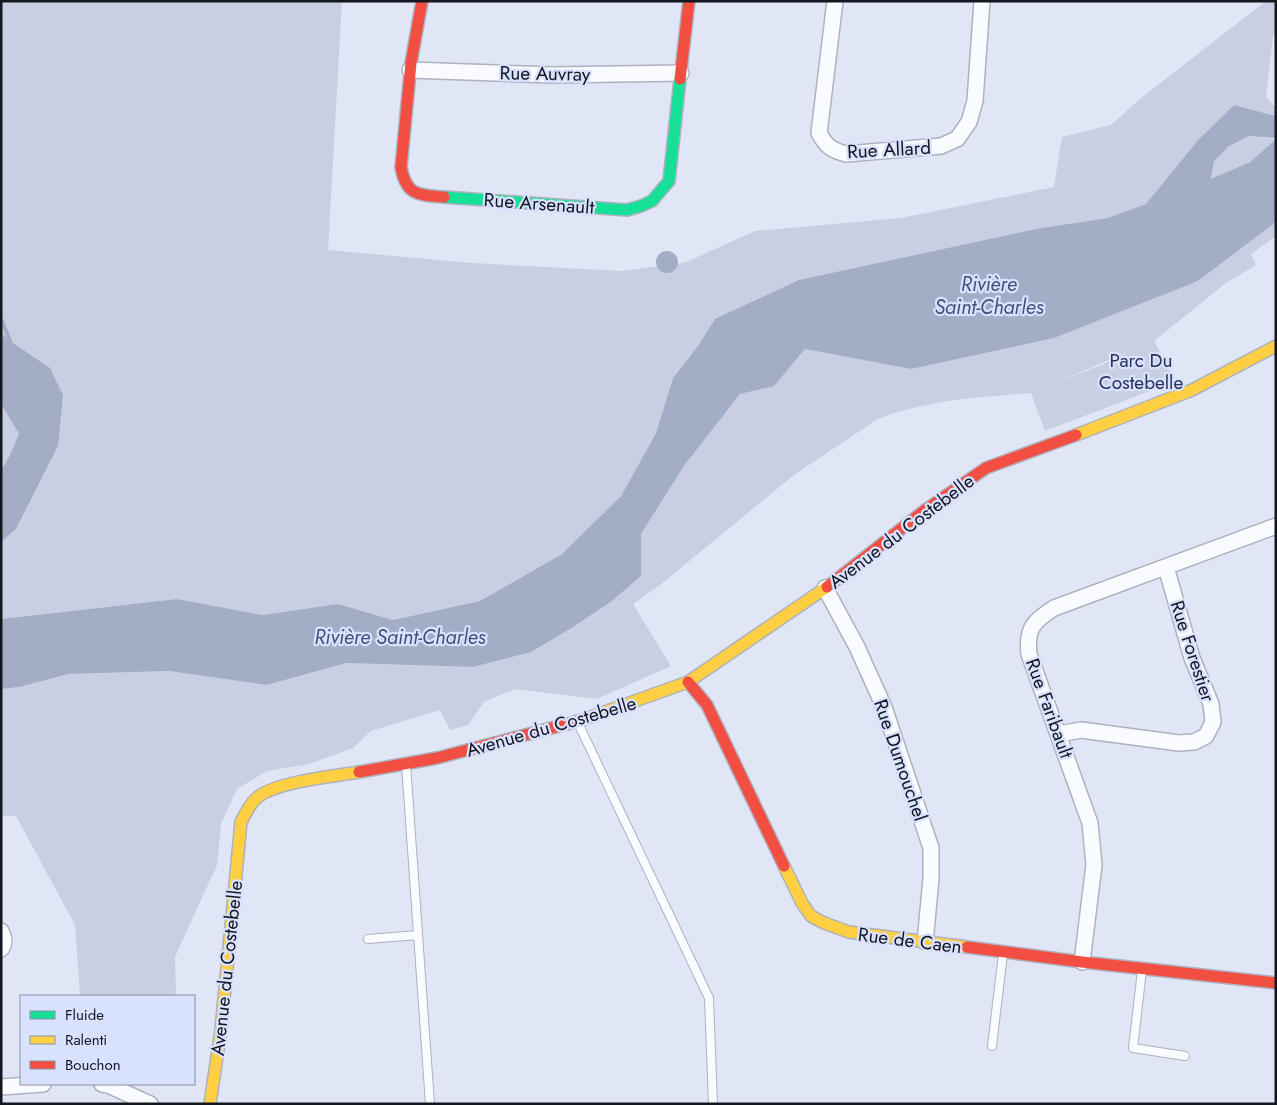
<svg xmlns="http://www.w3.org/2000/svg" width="1277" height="1105" font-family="Jost,sans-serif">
	<rect width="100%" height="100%" fill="#e0e6f6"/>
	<!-- green -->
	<path fill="#c9cfe2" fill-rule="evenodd" d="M1,1H342L328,250L472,263L622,271L684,263L755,231L901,218L1054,187L1062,137L1111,125L1141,98L1266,1H1276V32L1273,36L1266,97L1276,108V116L1234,105L1198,140L1146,204L1108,218L1041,228L698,346L673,378L656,433L621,496L562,554L480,601L393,620L338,604L262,615L177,599L1,619V542L16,529L58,446L10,341L1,333Z
		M1249,136L1276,139L1250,162L1211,180L1214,161L1229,146Z
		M1276,222V236L1251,254L1256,265L1226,283L1154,341L1176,381L1045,431L1031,393C980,397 926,400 878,419L794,475L660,585L633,604L671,666L597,699L515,689L484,702L468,725L450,730L440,710L371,731L353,748L309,764L267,771L237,789L221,824L217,865L175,957L176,996H80L75,925L16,816H1V689L19,687L69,674L169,671L267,685L346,663L473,667L531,652L570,629L612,601L641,576V534L684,466L740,394L774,385L805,349L911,369L1198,281ZM1132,350L1099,366L1058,382Z
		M1,404L19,434L9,457L1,470Z"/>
	<!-- water -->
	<path fill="#a4adc6" d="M1234,105L1276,116V138L1249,136L1229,146L1214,161L1211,179L1250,162L1276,139V222L1198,281L1054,338L911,369L805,349L774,386L740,394L684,466L641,534V576L612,601L570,629L531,652L473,667L346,663L267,685L169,671L69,674L19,687L1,689V619L177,599L262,615L338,604L393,620L480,601L562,554L621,496L656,433L673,378L698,346L715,319L799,280L1041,228L1108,218L1146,204L1198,140Z
		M656 262a11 11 0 1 1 22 0a11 11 0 1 1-22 0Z
		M1,333L10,341L50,368L63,395L58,446L16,529L1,542V470L9,457L19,434L1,404Z"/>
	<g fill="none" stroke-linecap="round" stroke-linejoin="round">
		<!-- stream -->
		<path stroke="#a4adc6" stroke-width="4" d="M1,319L10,341"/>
		<!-- lane casing -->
		<g stroke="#aeb2be" stroke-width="10">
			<path id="lane" d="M578,723L709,998L713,1104
				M406,764L430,1104
				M368,939L418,935
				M1142,970L1133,1048L1185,1056
				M992,1046L1003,954"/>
		</g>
		<!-- street casing -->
		<g stroke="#aeb2be" stroke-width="18">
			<path id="street" d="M835,1L819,133C826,146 831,150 846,154L941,146L957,139L969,122L975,101L982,1
				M410,70L553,75L681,73
				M825,588L857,647L884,707L931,848V879L925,942
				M1059,734L1081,730L1179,743L1194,742L1206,736L1213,722L1211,704L1192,658L1166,567
				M1,931C4,937 5,944 1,949
				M1082,962L1094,865L1090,823L1029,654C1026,628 1034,621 1054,608L1276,526
				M102,1084L108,1085L150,1104
				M1,1087L43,1084"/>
		</g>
		<!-- fast casing -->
		<g stroke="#aeb2be" stroke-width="14">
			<path id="fast" d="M444,197L627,210L641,206L652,201L669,181L680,79"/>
		</g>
		<!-- slow casing -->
		<g stroke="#aeb2be" stroke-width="14">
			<path id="slow" d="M1076,435L1192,390L1276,346
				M582,720L688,682L827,587
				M784,866L802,903L811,916L824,923L849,932L967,947
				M210,1104L221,1030L241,822C246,813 250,803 258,797C276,782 335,776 359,772"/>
		</g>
		<!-- jam casing -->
		<g stroke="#aeb2be" stroke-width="14">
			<path id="jam" d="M422,1L411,63L401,167C406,196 419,195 444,197
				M680,79L689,1
				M827,587L924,511L986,468L1076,435
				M688,682L707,705L784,866
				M359,772L437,758L582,720
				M967,947L1082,962L1276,983"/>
		</g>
		<!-- lane -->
		<use href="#lane" stroke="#fafbfe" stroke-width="8"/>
		<!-- street -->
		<use href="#street" stroke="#fafbfe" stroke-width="15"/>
		<!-- fast -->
		<use href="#fast" stroke="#16e098" stroke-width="11"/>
		<!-- slow -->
		<use href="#slow" stroke="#ffcf43" stroke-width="11"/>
		<!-- jam -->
		<use href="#jam" stroke="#f24e42" stroke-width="11"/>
	</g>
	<g text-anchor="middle" stroke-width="4.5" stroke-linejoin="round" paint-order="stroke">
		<!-- street labels -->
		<g font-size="19" fill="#141620" stroke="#d8e1fe">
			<text transform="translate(545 73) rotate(1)" y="7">Rue Auvray</text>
			<text transform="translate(889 149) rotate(-3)" y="7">Rue Allard</text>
			<text transform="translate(539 203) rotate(4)" y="7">Rue Arsenault</text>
			<text transform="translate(901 531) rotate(-37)" y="7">Avenue du Costebelle</text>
			<text transform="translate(1193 651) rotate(72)" y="7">Rue Forestier</text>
			<text transform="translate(1050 708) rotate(70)" y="7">Rue Faribault</text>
			<text transform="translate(551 726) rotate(-16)" y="7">Avenue du Costebelle</text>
			<text transform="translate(901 760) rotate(71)" y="7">Rue Dumouchel</text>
			<text transform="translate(910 940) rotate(7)" y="7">Rue de Caen</text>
			<text transform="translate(226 968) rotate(-84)" y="7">Avenue du Costebelle</text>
		</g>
		<!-- park labels -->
		<g font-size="19" fill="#27315a" stroke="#d8e1fe">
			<text x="1141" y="367">Parc Du<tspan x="1141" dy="22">Costebelle</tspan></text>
		</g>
		<!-- water labels -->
		<g font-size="20" font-style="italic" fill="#424e79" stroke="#d8e1fe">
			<text x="989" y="291">Rivière<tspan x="989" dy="23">Saint-Charles</tspan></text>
			<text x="400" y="644">Rivière Saint-Charles</text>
		</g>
	</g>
	<!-- border -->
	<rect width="1277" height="1105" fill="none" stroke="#141620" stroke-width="5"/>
	<!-- legend -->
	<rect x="20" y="995" width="175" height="90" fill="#d8e1fe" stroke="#8a90a5"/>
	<rect x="30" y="1011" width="25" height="8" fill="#16e098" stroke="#8a90a5"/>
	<text x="65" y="1020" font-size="15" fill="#141620">Fluide</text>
	<rect x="30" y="1036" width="25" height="8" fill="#ffcf43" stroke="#8a90a5"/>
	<text x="65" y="1045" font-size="15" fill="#141620">Ralenti</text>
	<rect x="30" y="1061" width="25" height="8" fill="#f24e42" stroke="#8a90a5"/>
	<text x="65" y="1070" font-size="15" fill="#141620">Bouchon</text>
</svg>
